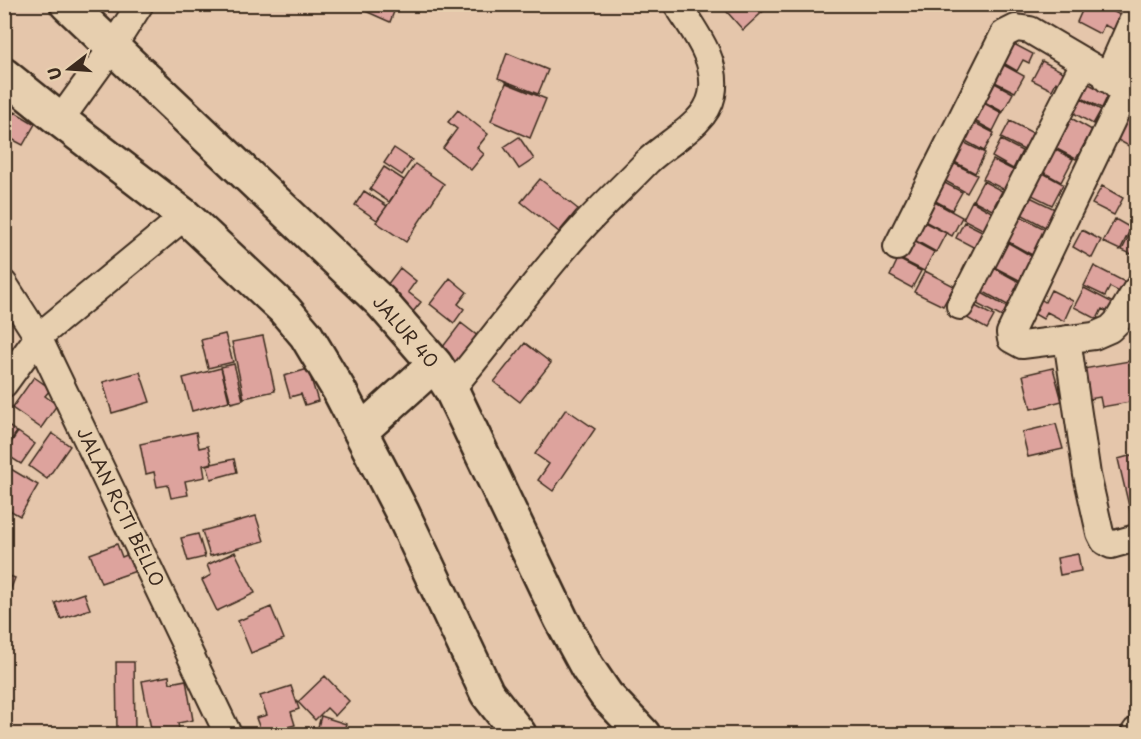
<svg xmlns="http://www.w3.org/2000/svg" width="1141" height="739" font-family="'Playpen Sans',sans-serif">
	<rect width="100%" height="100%" fill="#e5c6ab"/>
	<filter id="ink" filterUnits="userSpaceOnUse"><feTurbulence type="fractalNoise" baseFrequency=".0167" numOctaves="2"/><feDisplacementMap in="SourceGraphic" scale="12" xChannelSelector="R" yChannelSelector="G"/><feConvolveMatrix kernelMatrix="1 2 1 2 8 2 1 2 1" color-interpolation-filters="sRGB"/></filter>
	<g filter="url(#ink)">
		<!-- building -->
		<path fill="#dda39d" stroke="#3b2a1e" stroke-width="1.5" d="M363,4H397L390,22L361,9Z
			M720,4H771L743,30Z
			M1085,4H1099L1122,16L1115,30L1104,25L1100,34L1077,22Z
			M1010,42L1033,54L1029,63L1023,60L1017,71L1000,61Z
			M507,53L548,70L538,94L498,78Z
			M1042,61L1069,75L1063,87L1056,82L1052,90L1032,80Z
			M1000,63L1024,76L1015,92L991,80Z
			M991,81L1013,93L1003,112L981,100Z
			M1085,82L1114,97L1107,111L1078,96Z
			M506,83L546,99L530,138L491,121Z
			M1078,97L1101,110L1093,124L1070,111Z
			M980,101L1002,113L993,131L971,119Z
			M458,110L488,134L477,148L484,154L471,170L443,148L457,129L448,122Z
			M15,112L35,124L23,145L4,135V130Z
			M1071,118L1092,130L1076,159L1055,148Z
			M1127,118L1136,123V150L1116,139Z
			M969,120L994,133L984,151L960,138Z
			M1010,121L1033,133L1024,150L1001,138Z
			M519,137L534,159L519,169L504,147Z
			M959,140L985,153L975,173L949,159Z
			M1001,140L1022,151L1013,169L992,157Z
			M394,148L412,160L402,175L384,163Z
			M1054,149L1073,159L1061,182L1043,172Z
			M993,160L1021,174L1011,193L983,179Z
			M949,161L977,175L967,193L940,178Z
			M415,164L444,184L406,242L376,222Z
			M384,167L404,180L389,202L370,189Z
			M1043,173L1063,184L1052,205L1032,195Z
			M540,179L578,209L559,232L521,202Z
			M939,180L962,192L952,210L930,198Z
			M983,181L1002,191L992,210L973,200Z
			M1102,186L1123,198L1114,215L1092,204Z
			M364,191L387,206L377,220L355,205Z
			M1030,197L1059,211L1049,229L1021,214Z
			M929,199L962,217L952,236L919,218Z
			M972,201L995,214L986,231L963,219Z
			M1020,216L1047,230L1034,256L1007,241Z
			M918,219L946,233L936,252L909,237Z
			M1115,219L1131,228L1120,250L1103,242Z
			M964,222L984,232L975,248L956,238Z
			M1133,228L1136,230V247L1135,246L1131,254L1122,250Z
			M1082,230L1101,240L1092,258L1073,247Z
			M908,238L934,252L924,271L898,258Z
			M1007,242L1033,257L1021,281L994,267Z
			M898,259L921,271L912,288L890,276Z
			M1094,266L1129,284L1123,294L1110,287L1105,296L1084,286Z
			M400,268L416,281L408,292L421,302L412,313L383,290Z
			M994,268L1023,284L1011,307L982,291Z
			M925,271L954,286L943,306L914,292Z
			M450,278L467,292L458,304L464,309L454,323L430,304Z
			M1084,288L1119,306L1114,315L1102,309L1097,319L1074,307Z
			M1051,290L1073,301L1064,321L1047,312L1043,319L1031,312L1039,298L1045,302Z
			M980,292L1007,307L1002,317L975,303Z
			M973,305L994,316L987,329L967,318Z
			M461,323L479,337L457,366L439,352Z
			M225,334L233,362L208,368L201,340Z
			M263,336L275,391L244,398L232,342Z
			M525,343L551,363L520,402L494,382Z
			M1129,361L1136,401L1102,407L1100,397L1089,399L1083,369Z
			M234,364L243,400L231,403L221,367Z
			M221,368L229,401L192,411L183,378Z
			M1053,368L1062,401L1031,409L1023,375Z
			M308,369L318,401L305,405L301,394L290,397L284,376Z
			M140,372L150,402L112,413L103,382Z
			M34,377L51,389L45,396L57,405L41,428L12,408Z
			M566,409L595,429L553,491L538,480L549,464L535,454Z
			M4,423L17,432L4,449Z
			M1056,424L1063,449L1028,457L1022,432Z
			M18,432L35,444L21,464L4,453Z
			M196,432L199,448L208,446L212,463L203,465L205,477L185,481L188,495L171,498L168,485L157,487L154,472L146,474L140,444Z
			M52,433L70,446L47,479L29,466Z
			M1136,454V513L1131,515L1118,459Z
			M234,459L237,472L211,479L207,465Z
			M4,465L38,485L20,516L4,507Z
			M256,516L264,541L210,556L202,531Z
			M198,534L205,557L188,561L181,538Z
			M117,544L122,557L129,554L136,571L101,583L90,554Z
			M235,552L255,593L217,611L202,580L211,575L207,565Z
			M1078,554L1081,571L1060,575L1057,558Z
			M4,574L15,578L4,606Z
			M84,593L90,609L61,619L55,603Z
			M271,607L284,639L251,653L238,621Z
			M116,662H134L135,732L117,733Z
			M169,676L170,683L186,680L193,720L178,723L179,729L152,734L142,681Z
			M325,676L349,701L335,716L327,708L315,720L298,702Z
			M291,686L299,709L291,712L295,725L262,734L256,718L267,715L260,696Z
			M321,716L346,724L343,734H316Z"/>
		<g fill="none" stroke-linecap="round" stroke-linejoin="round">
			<!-- minor casing -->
			<g stroke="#3b2a1e" stroke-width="30">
				<path id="minor" d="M1134,74L1010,333L1011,339L1022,345L1094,336L1110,329L1117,322L1136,290
					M1107,79L1136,13
					M60,120L112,48L140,4
					M897,247L1004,34L1016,28L1030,30L1103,73L1125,94L1136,100
					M4,284L38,337L228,734
					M960,306L1084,63
					M1067,339L1087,475L1100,533L1104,541L1111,545L1136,538
					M4,384L38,337L185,216
					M451,389C496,336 536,278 583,227C604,204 626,184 647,162C667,142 706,125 712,95C719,61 694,31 677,4
					M1134,734L1136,731"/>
			</g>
			<!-- highway casing -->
			<g stroke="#3b2a1e" stroke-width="38">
				<path id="highway" d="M67,4L381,302L435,364L451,389L561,619L587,667L606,695L643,734
					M4,75L60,120L185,216L284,309L306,335L339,390L402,512L487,693L519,734
					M361,431L435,364"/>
			</g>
			<!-- minor -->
			<use href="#minor" stroke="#e7cfaf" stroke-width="26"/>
			<!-- highway -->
			<use href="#highway" stroke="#e7cfaf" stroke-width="33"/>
		</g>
	</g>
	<g text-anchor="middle" stroke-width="5" stroke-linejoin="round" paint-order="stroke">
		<!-- street labels -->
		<g font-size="18" fill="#3b2a1e" stroke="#e7cfaf">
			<text transform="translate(405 332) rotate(49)" y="6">JALUR 40</text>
			<text transform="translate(120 507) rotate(64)" y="6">JALAN RCTI BELLO</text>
		</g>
	</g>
	<!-- margin -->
	<rect width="1141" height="739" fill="none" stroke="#e7cfaf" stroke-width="24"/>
	<rect x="12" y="12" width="1117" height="715" fill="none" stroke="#3b2a1e" stroke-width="2" filter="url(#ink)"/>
	<!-- north arrow -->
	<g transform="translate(69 69) rotate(253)" stroke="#e7cfaf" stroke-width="4.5" paint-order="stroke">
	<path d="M0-4.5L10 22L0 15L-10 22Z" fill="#3b2a1e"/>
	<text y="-9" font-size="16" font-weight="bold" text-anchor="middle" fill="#3b2a1e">U</text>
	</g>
</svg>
